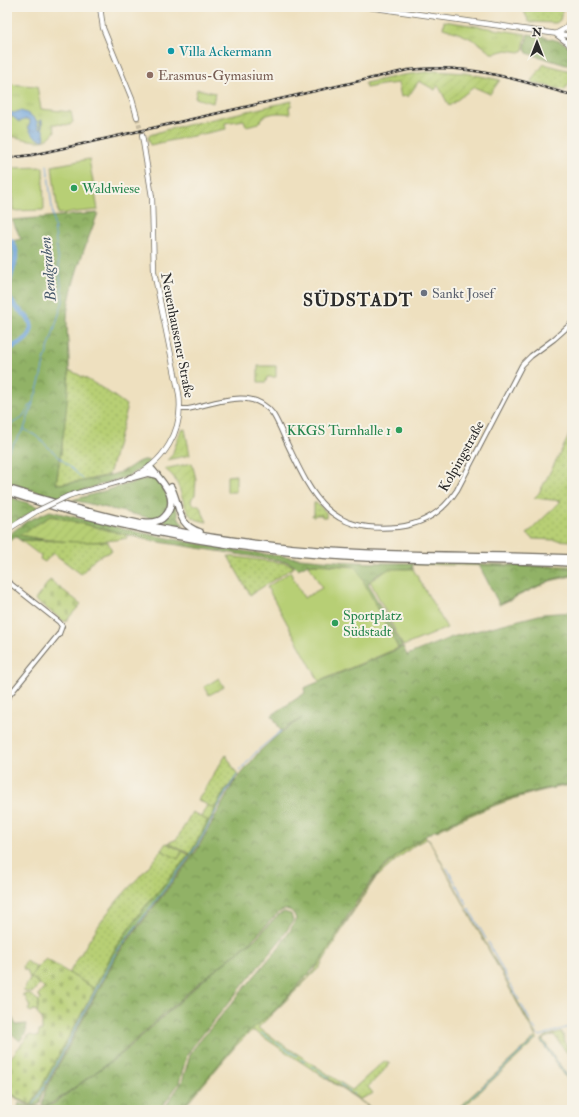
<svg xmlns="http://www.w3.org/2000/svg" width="579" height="1117" font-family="'IM FELL Double Pica',serif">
	<defs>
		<pattern id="grass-dots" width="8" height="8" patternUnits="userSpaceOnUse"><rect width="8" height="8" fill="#b7cf74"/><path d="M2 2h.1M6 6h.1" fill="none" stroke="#9eb265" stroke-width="1.8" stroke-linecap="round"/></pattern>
		<pattern id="forest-crowns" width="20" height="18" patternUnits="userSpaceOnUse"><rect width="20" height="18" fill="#91b266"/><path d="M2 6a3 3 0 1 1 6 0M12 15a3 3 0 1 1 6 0" fill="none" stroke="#779154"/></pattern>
		<pattern id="cemetery-stones" width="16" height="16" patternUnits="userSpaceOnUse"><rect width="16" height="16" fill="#b7cf74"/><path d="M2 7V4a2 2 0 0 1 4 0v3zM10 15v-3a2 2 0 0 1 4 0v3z" fill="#9eb265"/></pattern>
		<pattern id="park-tufts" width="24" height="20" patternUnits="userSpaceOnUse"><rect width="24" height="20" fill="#b7cf74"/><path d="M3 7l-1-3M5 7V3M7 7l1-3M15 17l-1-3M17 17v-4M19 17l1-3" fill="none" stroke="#9eb265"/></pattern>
		<pattern id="garden-furrows" width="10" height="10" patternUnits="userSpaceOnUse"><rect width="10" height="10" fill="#b7cf74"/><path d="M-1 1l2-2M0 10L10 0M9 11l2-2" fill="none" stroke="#9eb265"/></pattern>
		<pattern id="water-ripples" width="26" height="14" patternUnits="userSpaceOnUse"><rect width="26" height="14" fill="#6ca2da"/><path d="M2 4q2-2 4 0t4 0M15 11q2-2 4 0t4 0" fill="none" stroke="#5984b1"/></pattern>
	</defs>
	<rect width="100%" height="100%" fill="#f7f3e8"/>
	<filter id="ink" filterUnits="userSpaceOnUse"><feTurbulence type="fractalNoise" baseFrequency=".025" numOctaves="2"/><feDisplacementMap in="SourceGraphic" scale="8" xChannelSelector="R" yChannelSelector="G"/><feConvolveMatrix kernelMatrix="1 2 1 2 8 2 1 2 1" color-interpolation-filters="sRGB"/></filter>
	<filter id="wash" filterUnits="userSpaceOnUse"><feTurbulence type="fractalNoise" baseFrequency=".012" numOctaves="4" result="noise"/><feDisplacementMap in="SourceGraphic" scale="16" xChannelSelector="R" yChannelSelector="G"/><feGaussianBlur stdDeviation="0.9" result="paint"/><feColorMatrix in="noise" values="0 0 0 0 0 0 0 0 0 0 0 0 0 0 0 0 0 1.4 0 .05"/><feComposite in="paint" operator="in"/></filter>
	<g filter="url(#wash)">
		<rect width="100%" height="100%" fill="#eee0bf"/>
		<!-- grass -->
		<path fill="url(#grass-dots)" stroke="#717d50" d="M522,7H563L560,20L556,23L529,22Z
			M544,64L570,71L571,81L565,90L533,83L531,81Z
			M69,370C90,380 108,391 126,405L127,409L109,475L83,481L56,484L62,446Z
			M572,426V541L534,539L527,534L561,501L534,498L539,493L567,440Z
			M314,503H316L326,512V517H322V515H316L314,517L312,516V515L314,514Z
			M20,540L106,542H108L112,551L96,558L81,574L53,553L45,562L40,559L41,556Z
			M228,556L284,563L289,564L294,567L250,595Z
			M412,562L572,566V568L412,564Z
			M572,575V576L550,581L499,605V604L553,579Z
			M226,755L238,776L224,791L215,809L198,800L215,772Z
			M572,784V785C524,792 480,810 437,831L436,830C480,808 524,791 572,784Z
			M192,812L209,821L190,854L168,843L177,839Z
			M425,837L429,840L536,1035V1040L460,1110H456L536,1037L438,856L429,840L426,839L415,845L395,861L375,879L351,915L319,968L258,1028L352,1090L384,1061L390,1064L368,1087L373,1093L372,1094L360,1099L326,1077L374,1110L254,1031L247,1035L235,1047L182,1110H180L240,1039L274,1011L314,971L366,890L379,873L404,850Z
			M161,850L178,859L182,851L189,855L144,908L117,945L95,989L69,973C83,951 96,927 113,906C128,887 147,871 161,850Z
			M32,978L39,985L32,993L23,991L30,979Z
			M23,994H29L39,1001L37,1011L33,1010L32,1012L29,1011L28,1009L30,1008L25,996L23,997Z
			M560,1032H562L568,1051L572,1050V1053H567L554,1035L545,1038L543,1040L572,1083V1086L541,1041L546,1036Z"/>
		<!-- forest -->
		<path fill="url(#forest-crowns)" stroke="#5e6e48" d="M528,34C534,35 541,36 547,38C567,43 571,42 570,65H566L527,53L525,48Z
			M98,213C87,242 75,271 69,302C64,325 70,347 69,369C68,407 62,446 56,484C77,483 103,479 123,471C131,468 142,455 150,462L144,467L126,477L57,498L7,482V242L21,239L12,220Z
			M155,478C169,492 176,509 154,519L73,500L146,479Z
			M7,496L39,507L7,528Z
			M174,501L179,518L184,526L162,521C170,517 172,509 174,501Z
			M50,511C168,541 290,565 412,563L413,569C396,569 378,569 368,584L402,646L398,648L356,569L353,566L314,564L309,565L308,564L298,569L296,567L288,562L153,541L51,516L20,535L43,540H20L16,537L7,542V536L27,521Z
			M479,565L572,568V575L553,579L499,604Z
			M572,612V784C507,793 425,825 379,872C357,896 338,933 321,961L274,1011L240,1039L180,1110H163L182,1082L190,1055L194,1048L279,947L290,931L296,919C293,909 286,907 278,913L248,944L202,980L118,1056L57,1100L48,1105H42L45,1091L118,954L196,852L232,786L259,752L279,734L302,718L281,731L272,715L305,693L304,688L403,647L408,657L407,655L452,637L543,614Z
			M235,780C218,803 208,830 193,854L118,952L42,1094L40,1104C30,1109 16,1099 9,1092L24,1102L31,1105L117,945L144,908L190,854L224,791Z
			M284,912L291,914L293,921L282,938L193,1046L187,1055L179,1083L160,1110H24L18,1107L19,1103C30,1108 42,1108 53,1104L124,1052L209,975L255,939L278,915Z
			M7,1014L12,1017L16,1025L27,1024L26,1032L20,1041L7,1030Z"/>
		<!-- cemetery -->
		<path fill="url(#cemetery-stones)" stroke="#717d50" d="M50,580L81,604L65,622L35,600Z
			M46,959L95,989L31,1105L19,1099L7,1090V1062L29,1035L38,1037L39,1031H42V1018L40,1017L37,1013L39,1001L41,999L38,995L44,988L32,978L30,979L37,967Z"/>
		<!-- park -->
		<path fill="url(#park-tufts)" stroke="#717d50" d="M444,21L526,34L523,50L520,52L507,50L495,53H491C478,40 460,33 443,28Z
			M7,84L37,86L41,109L71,112L73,122L70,125L53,124L55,131C52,135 48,140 42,141C35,142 14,137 7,135Z
			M258,366H276V377H267L266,382H258Z
			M236,475V492H227V476Z
			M219,678L224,687L209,695L204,687Z
			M166,843L182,851L178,859L161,850Z
			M26,961L36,967L30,979L27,970H24L23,966Z"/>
		<!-- garden -->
		<path fill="url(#garden-furrows)" stroke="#717d50" d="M434,71L465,73L500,80L490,94L474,87L449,106L438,85L435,90L419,81L408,97L406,96L401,97L398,83L382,85L366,88L365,83L403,75Z
			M292,101L291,106H289L290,114C279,112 264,112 259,123L246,126L244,120L225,123L226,129L150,145L148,138L150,135L165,130Z
			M185,429L190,455L167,460L172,455L181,430Z
			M192,463L196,479L195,495L192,498L191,502L194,505H199L207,522C202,521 194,520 190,515C180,501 181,477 164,469Z
			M51,516L127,535V538C91,545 55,542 19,535Z"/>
		<!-- pitch -->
		<path fill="#b7cf74" stroke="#717d50" d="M197,89L215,93L213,103L195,98Z
			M89,159L98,210L58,214L52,166Z
			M43,167L44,210L13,211L12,168Z
			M314,564L356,567L398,648L319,681L267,587L290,572L304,598L322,588L309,565Z
			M389,569H413L447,628L403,646L370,581Z
			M207,805L215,809L209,821L201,817Z"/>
		<!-- water -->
		<path fill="url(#water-ripples)" stroke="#4c6682" d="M19,111C25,111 32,116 36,120C38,122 38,127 39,129H41L40,120H42V127L45,136L44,140C35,139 32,135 28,127L30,124V120L26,119L19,122L12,116H7V112L14,113Z"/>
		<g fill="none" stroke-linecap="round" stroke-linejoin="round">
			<!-- stream -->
			<path stroke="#6ca2da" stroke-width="1" d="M7,426L21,419L34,400L40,380L44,362L63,301L47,165
				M24,429L36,436L83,479
				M7,453L24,429L33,403
				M239,772L257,751L281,731
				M191,854C209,830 219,800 237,775
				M447,868L455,882
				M456,884L467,904
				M469,909L486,939
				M488,942L509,982
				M511,985L519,1000
				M521,1004L531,1022
				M533,1026L536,1030
				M261,1033L297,1056
				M537,1033L540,1036L572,1026
				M542,1041L572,1084
				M300,1059L308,1064
				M311,1066L330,1078
				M340,1084L350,1091
				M353,1093L354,1094
				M34,1104L49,1078L115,954L190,856
				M458,1110L534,1040"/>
			<!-- river -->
			<path stroke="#6ca2da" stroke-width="5" d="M7,242L11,241C24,255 7,276 8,292C9,309 34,315 31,329C28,343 16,343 7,351"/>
		</g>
	</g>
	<g filter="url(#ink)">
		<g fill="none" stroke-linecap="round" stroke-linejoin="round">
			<!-- secondary-tunnel -->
			<path stroke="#c7bca1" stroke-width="4.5" stroke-dasharray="4.5 2" stroke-linecap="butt" d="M137,117L142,135"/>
			<!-- tertiary casing -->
			<g stroke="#6f6a5f" stroke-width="6">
				<path id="tertiary" d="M180,409H188C216,403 252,386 273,414C278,422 282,432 286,441C312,496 328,534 398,527C424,524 443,512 457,490L522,365L531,356L554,339L572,323
					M7,581L59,622L62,626L59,634L7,698"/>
			</g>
			<!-- secondary casing -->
			<g stroke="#6f6a5f" stroke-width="6">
				<path id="secondary" d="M100,7L103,28L132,99L137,117
					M368,7L572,36
					M557,33L566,28L572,16
					M557,35L568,43L572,51
					M68,496C88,489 110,486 130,478C164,464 184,430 179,394L154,272L152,197L142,135
					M7,530L37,511"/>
			</g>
			<!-- motorway casing -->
			<g stroke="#6f6a5f" stroke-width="8">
				<path id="motorway" d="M130,478L148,473L157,475
					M171,487C181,506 176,525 200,532
					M7,488C112,522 220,543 330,551C411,557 491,554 572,558
					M7,492C117,529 232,550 348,557C423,561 497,559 572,563
					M144,522C152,523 160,522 165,516C181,499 161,480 150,467"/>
			</g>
			<!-- tertiary -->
			<use href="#tertiary" stroke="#fff" stroke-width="4"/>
			<!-- secondary -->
			<use href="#secondary" stroke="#fff" stroke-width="4.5"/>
			<!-- motorway -->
			<use href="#motorway" stroke="#fff" stroke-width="5.5"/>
			<!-- rail casing -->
			<g stroke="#2b2b2b" stroke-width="2.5">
				<path id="rail" d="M7,158L32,155L82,144L408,70C424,69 441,67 457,69C496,72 534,85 572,95"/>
			</g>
			<!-- rail -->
			<use href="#rail" stroke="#f7f3e8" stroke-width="1" stroke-dasharray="3" stroke-linecap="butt"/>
			<!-- secondary-bridge casing -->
			<g stroke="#6f6a5f" stroke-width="6" stroke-linecap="butt">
				<path id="secondary-bridge" d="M37,511L68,496"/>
			</g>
			<!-- secondary-bridge -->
			<use href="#secondary-bridge" stroke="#fff" stroke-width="4.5"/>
		</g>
	</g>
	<!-- markers -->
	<circle fill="#0f9aa8" stroke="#f7f3e8" stroke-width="1.5" cx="171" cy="51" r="4"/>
	<circle fill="#8d6e63" stroke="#f7f3e8" stroke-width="1.5" cx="150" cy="75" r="4"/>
	<g fill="#2e9e5b" stroke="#f7f3e8" stroke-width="1.5">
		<circle cx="74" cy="188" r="4"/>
		<circle cx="399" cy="430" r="4"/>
		<circle cx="335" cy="623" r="4"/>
	</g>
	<circle fill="#6b7280" stroke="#f7f3e8" stroke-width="1.5" cx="424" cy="293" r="4"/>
	<g text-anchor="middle" stroke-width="4" stroke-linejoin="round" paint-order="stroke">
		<!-- culture labels -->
		<g font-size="14" fill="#0d838f" stroke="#f7f3e8" text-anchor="start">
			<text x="179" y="56">Villa Ackermann</text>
		</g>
		<!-- education labels -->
		<g font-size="14" fill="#785e54" stroke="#f7f3e8" text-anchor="start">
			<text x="158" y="80">Erasmus-Gymasium</text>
		</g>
		<!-- leisure labels -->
		<g font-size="14" fill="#27864d" stroke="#f7f3e8" text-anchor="start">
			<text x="82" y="193">Waldwiese</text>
			<text x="391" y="435" text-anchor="end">KKGS Turnhalle 1</text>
			<text x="343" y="620">Sportplatz<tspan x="343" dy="16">Südstadt</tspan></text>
		</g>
		<!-- worship labels -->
		<g font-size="14" fill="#5b616d" stroke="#f7f3e8" text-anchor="start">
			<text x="432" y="298">Sankt Josef</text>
		</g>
		<!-- street labels -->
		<g font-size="14" fill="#2b2b2b" stroke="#f7f3e8">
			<text transform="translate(178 335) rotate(79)" y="5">Neuenhausener Straße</text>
			<text transform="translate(461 456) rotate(-61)" y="5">Kolpingstraße</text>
		</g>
		<!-- water labels -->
		<g font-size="15" font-style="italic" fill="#425568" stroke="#f7f3e8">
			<text transform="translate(48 269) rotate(-95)" y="5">Bendgraben</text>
		</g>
		<!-- district labels -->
		<g font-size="18" font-weight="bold" letter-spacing="1" fill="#2b2b2b" stroke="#f7f3e8">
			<text x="358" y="306">SÜDSTADT</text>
		</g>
	</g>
	<!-- margin -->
	<rect width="579" height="1117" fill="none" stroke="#f7f3e8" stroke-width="24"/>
	<!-- north arrow -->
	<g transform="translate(537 42)" stroke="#f7f3e8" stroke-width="3" paint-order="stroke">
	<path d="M0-3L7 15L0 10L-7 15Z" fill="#2b2b2b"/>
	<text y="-6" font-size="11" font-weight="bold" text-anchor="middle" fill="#2b2b2b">N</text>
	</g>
</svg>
